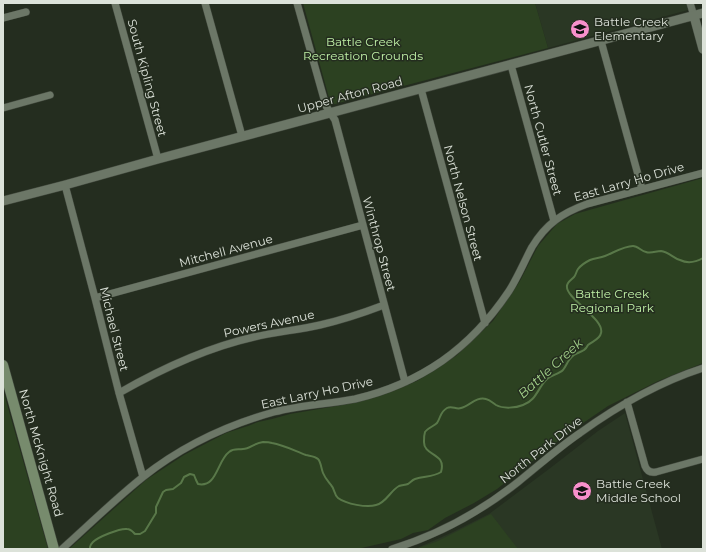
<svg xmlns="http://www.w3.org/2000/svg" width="706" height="552" font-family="Montserrat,sans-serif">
	<rect width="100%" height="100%" fill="#242d1f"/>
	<!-- built -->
	<path fill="#2a3724" d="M535,3H686L688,10L548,48Z
		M625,413L662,549H415L453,532L489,514L549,469L598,431Z"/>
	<!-- green -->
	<path fill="#2c4121" d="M303,3H535L548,48L331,105Z
		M703,178V363L658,381L608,406L567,434L497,489L474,503L445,518L428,530L413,533L401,539L357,549H69L146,480L184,455L226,433L248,426L258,422L272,419L290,414L348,404L382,395L417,381L456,356L493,321L520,281L538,246L557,224L575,214Z
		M3,390L48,549H3Z
		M491,514L518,549H416L438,541Z"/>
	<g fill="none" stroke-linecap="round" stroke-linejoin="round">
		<!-- stream -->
		<path stroke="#597849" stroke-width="2" d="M90,549V547C90,546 92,543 93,542C98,537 120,528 127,529C131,529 133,532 135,534H140L145,531L156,513V507L163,492L166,490L173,489L181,483L184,477L190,474L194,475L196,480L198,484C217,488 217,461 229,452C234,448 238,450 243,449C250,449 254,443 263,442C266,442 269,442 272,443C284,445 295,451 306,455C310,456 315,456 318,459C321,462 321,468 323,473C325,478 328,481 331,485C335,489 334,495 338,498C346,504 367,508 376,505C386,503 390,491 399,486C402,485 405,485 408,484C411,482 412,480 415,479C425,476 433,477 441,472C447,452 423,457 424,441C424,438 424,435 425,432C428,428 434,426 437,423C441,417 440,412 447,408C452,405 456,410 461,408C469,406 477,396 486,399C490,400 493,403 496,405C503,409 516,408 523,405C537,400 538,387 547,379C552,375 559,374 563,370C567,365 568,359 574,355C577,353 581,352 584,350C586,349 587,347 588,345C593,341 600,339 601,333C605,319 565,298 567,286C567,282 571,280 574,277C576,275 576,272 578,269C581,265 586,262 590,260C595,258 600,258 605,256C613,253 624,246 633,246C638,246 641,251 646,252C651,254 656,251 661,251C669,252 673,258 680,260C688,264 696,262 703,258"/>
		<!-- minor casing -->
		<g stroke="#434a3f" stroke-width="8">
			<path id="minor" d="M115,3L158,159
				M205,3L242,136
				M297,3L326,106L335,120L405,382
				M690,3L694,16
				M3,18L26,12
				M601,41L642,189
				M511,65L554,221
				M421,89L485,323
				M3,108L50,95
				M65,185L95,298L119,393L143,477
				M95,298L363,225
				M119,393C161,369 205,348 254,337C275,332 298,330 320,325C342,320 363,313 384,305
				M627,402L645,466C647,471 651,473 656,472L703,459
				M62,549C89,525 114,500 143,477C181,447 227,425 274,412C301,405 328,404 355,399C385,392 416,379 442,361C469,342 491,318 509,291C518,277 524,262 532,247C546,224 562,213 587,204L703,173
				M392,549C438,535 480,512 518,482C538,466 558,448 580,433C616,407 660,382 703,368"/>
		</g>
		<!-- tertiary casing -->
		<g stroke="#434a3f" stroke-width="10">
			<path id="tertiary" d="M694,16L703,49
				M3,201L65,185L158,159L703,13"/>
		</g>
		<!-- secondary casing -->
		<g stroke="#434a3f" stroke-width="11">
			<path id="secondary" d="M3,365L54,549"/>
		</g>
		<!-- minor -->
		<use href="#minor" stroke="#6c7767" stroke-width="7"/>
		<!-- tertiary -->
		<use href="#tertiary" stroke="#6c7767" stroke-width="9"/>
		<!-- secondary -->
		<use href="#secondary" stroke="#778b6d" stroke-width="10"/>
	</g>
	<!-- icons -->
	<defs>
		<g id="school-disc" transform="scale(1)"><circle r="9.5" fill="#f890cc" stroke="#242d1f"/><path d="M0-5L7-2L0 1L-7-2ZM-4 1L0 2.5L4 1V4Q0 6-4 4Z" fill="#111"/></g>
	</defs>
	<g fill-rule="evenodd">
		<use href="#school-disc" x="580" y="29"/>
		<use href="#school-disc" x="582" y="491"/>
	</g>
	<g text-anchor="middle" stroke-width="3" stroke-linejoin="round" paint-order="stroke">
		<!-- poi labels -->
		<g font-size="12" fill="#dce2d9" stroke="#242d1f" text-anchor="start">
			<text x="594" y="26">Battle Creek<tspan x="594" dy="14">Elementary</tspan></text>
			<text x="596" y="488">Battle Creek<tspan x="596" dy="14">Middle School</tspan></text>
		</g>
		<!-- park labels -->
		<g font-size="12" fill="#bff0a6" stroke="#242d1f">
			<text x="363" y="46">Battle Creek<tspan x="363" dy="14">Recreation Grounds</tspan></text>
			<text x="612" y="298">Battle Creek<tspan x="612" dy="14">Regional Park</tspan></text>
		</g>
		<!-- street labels -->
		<g font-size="12" fill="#dce2d9" stroke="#242d1f">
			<text transform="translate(147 78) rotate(75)" y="4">South Kipling Street</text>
			<text transform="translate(350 95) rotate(-15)" y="4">Upper Afton Road</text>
			<text transform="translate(543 140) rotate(75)" y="4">North Cutler Street</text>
			<text transform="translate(629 182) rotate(-16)" y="4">East Larry Ho Drive</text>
			<text transform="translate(463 203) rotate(75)" y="4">North Nelson Street</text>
			<text transform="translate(379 244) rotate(75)" y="4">Winthrop Street</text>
			<text transform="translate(226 251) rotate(-15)" y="4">Mitchell Avenue</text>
			<text transform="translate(269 324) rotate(-12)" y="4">Powers Avenue</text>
			<text transform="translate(114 329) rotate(76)" y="4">Michael Street</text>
			<text transform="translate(317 393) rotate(-12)" y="4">East Larry Ho Drive</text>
			<text transform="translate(541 450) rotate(-38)" y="4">North Park Drive</text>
			<text transform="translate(41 453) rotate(74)" y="4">North McKnight Road</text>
		</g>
		<!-- water labels -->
		<g font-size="13" font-style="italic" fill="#a3d28a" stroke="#242d1f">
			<text transform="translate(550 368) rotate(-42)" y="5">Battle Creek</text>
		</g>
	</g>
	<!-- border -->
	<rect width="706" height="552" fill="none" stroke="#dce2d9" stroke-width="8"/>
</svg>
